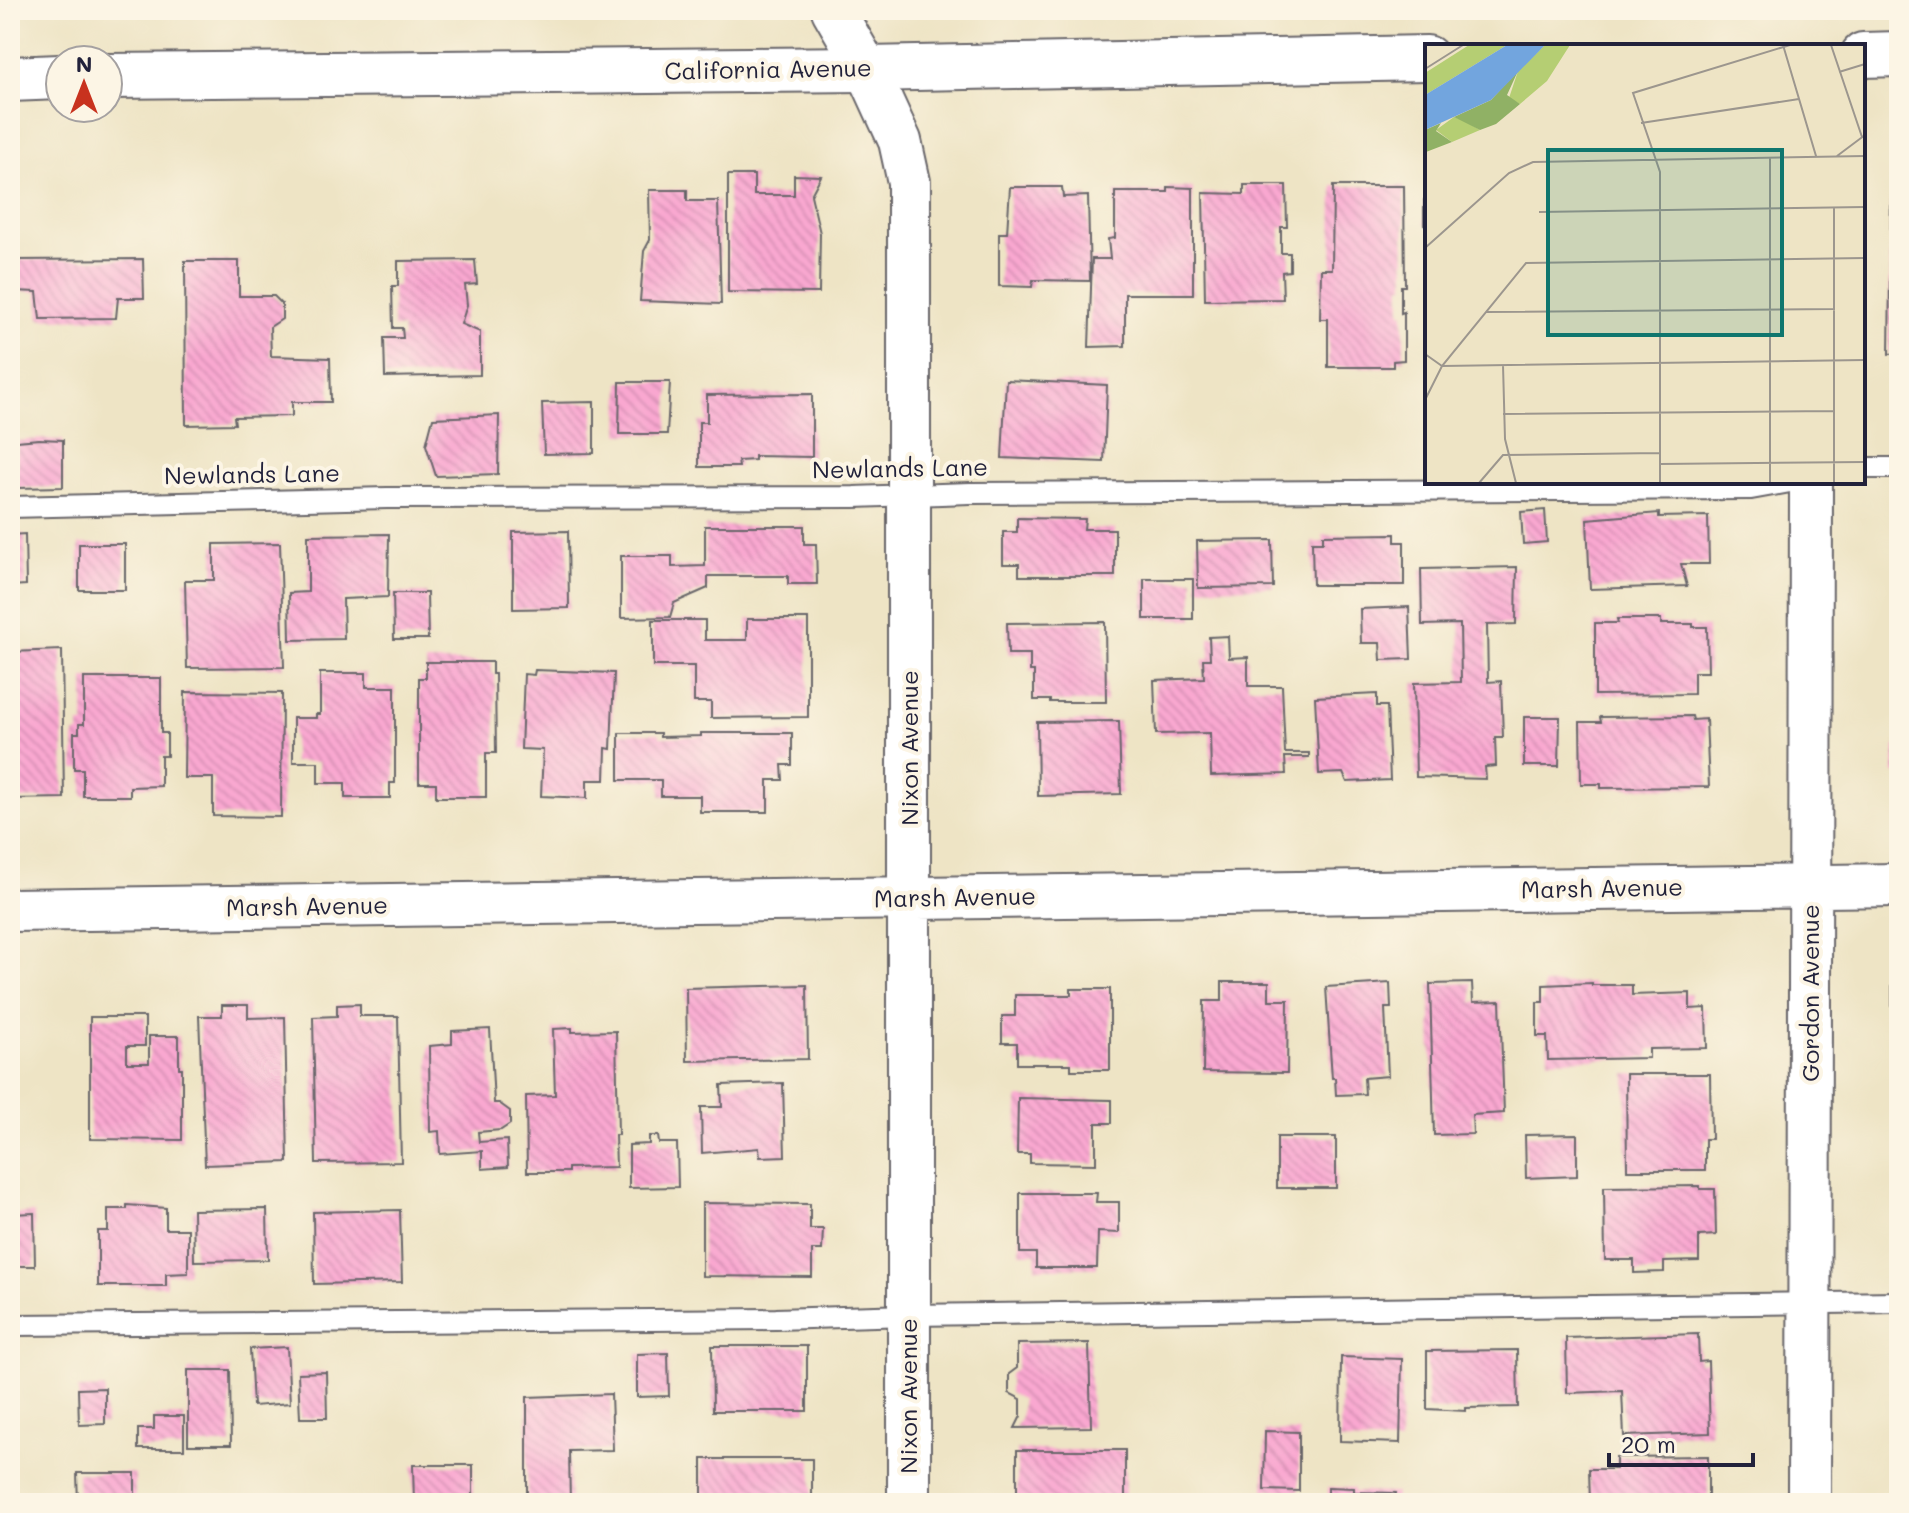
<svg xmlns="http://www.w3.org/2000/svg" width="1909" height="1513" font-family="Mali,sans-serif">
	<defs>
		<pattern id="building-back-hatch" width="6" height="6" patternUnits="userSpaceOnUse" patternTransform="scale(2)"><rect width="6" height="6" fill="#f9a7d0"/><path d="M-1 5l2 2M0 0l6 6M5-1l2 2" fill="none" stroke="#d58fb4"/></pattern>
	</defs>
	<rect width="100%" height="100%" fill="#fcf5e5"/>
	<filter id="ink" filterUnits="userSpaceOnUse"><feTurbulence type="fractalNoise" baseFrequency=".0125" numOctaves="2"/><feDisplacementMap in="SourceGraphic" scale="16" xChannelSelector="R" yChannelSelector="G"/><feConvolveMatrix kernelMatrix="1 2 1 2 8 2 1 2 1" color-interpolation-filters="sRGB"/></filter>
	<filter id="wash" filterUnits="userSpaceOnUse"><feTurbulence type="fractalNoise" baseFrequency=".006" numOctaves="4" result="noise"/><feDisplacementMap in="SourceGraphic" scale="32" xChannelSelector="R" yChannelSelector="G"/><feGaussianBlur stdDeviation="1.8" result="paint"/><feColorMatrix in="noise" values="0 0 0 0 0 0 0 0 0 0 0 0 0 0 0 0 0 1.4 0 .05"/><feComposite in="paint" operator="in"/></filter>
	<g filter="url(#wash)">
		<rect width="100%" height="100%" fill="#eee4c5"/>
		<g id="blocks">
			<!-- building -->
			<path fill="url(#building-back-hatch)" d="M728,175H754V195H794V175L821,176L811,195L820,233L819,293L728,292Z
				M1244,185H1286L1287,227H1281V253H1290V271L1282,272L1283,299L1205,300L1203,193L1244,194Z
				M1333,186H1404L1405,286H1401V313L1404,312V360L1393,361V367H1328V319H1320L1321,269H1332Z
				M1010,187H1062L1063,197L1088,196L1090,281L1033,280L1032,287L999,286V233H1007Z
				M1168,187L1193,188V294H1125V346L1089,347L1092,259H1110L1108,239L1115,238V192H1168Z
				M649,190H687V201H718L721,304L640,301L644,251L650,240Z
				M1891,194L1899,195V353L1889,354Z
				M1424,200H1427V225H1424Z
				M143,259L144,298H118L116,318L40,319L37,292L15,291V260Z
				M475,260L477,284L465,285L467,305L461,324L480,332V375L385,377L384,338H403L402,328H393L392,286H398V261Z
				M185,261H239V296H274L282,304V319L270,327L271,356L330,358L331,402H292V416L234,417L235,424L186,425Z
				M1006,380L1107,385L1104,462L1002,458Z
				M620,382H670L667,434H619Z
				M812,394V457L755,456V460L738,461L739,467H699V422H707V395Z
				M594,402V453L544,454L542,403Z
				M499,415L498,474L436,476L426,445L433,418Z
				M39,439L63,440V487L17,488V441Z
				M10,440H15V489L10,488Z
				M1545,510L1547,542L1523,544L1521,512Z
				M1659,513V517L1708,516L1709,564H1681L1687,586L1590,589L1587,519Z
				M1017,518L1085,519L1084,529H1115V576H1019V564H1003V532H1017Z
				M705,526H804V544H816L817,584H788V576H708V588L674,603L670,617L621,618V556H672V567L705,566Z
				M568,531L569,608L513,609V532Z
				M25,534L26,585L10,586V535Z
				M389,534L388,597L343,599L344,639L290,640L289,593L308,592V535Z
				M1395,534V542H1404V585H1313L1312,542H1323V535Z
				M1272,540L1273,587L1198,588L1197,541Z
				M280,543L284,667L187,668L185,580H214V544Z
				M79,544H125V590H79Z
				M1517,567L1516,624L1487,625L1488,682L1501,681L1503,737H1495L1496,766L1485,767L1486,779L1416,777L1414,683L1461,682L1460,624L1422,625L1421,569Z
				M1144,579H1193V619H1144Z
				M393,593H427L428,639H394Z
				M1409,607L1411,659L1381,660L1380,643H1361L1360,609Z
				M747,619H808V717L711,718V702H694V666H653V620H705V640H747Z
				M1617,619H1661V624H1693V627H1707L1708,672H1694V694L1595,695V623H1618Z
				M1105,622L1106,702H1050V700H1034V671H1030V654H1008L1007,623Z
				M1228,636L1229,658L1248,657V686H1282L1285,753H1309V757H1285L1286,774L1211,776L1210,733L1156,734L1154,680L1204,678L1203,659H1210L1209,637Z
				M62,650L64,798L10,799V652Z
				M426,662H492V674H495L496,753H486V797H436V783H419V678H426Z
				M535,670L614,673L611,749L606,748L605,780H587V798L541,796L543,750L521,749L524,674L534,675Z
				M320,673H366V687H395V783H390V798H345V783H318V762H293V718H316V714H320Z
				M84,678H161V733H167V756H161V786L130,787V796H83V769H74V733H79V724H84Z
				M185,692L282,693L281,817L213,816V778H184Z
				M1377,694V706H1387L1390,780L1347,782L1343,773L1319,774L1315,697Z
				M1692,716L1693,720L1706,719L1709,787L1601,788V784H1581L1580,722H1601L1600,717Z
				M1524,717H1560L1559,766H1524Z
				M1119,721L1121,794L1038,796L1037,722Z
				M619,733H660V737L701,736V733H792V765H782L783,780H768V812H700V796H661V780H619Z
				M1895,746H1899V773H1894Z
				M1892,971H1899V1083H1892Z
				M1222,982H1269V1000H1288L1287,1073L1203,1072L1204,1001H1222Z
				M1390,983L1391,1008H1385L1388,1076L1364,1078L1365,1094L1336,1095L1335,1078H1332L1326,987Z
				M1472,983L1473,1002L1500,1001L1504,1113L1472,1115L1473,1134L1434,1135L1430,984Z
				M1592,983V985H1632V995L1690,993V1009L1706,1008L1707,1048L1649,1049V1058L1548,1060L1547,1036H1537V1002H1543V985Z
				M807,985L808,1059L687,1061L686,988Z
				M1071,989H1110V1070H1071V1064H1017V1043H1002V1016H1015V995H1071Z
				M360,1004V1016H398L401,1162L316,1163L313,1017L337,1016V1005Z
				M222,1005H248V1018L285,1017L288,1162L205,1165L199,1016H222Z
				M90,1017H145V1046H127V1063H149V1036H179V1068H182V1140L90,1139Z
				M572,1028V1032L616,1031L618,1135H615L616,1167L568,1168V1172H527L526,1096L555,1095L553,1029Z
				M490,1029L494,1103H499L510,1111V1124L501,1130L478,1132L479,1142L507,1140L508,1167L482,1169V1151L440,1154L439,1131L430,1132L429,1046L452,1044V1031Z
				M1626,1074H1710L1711,1139H1705V1170H1627Z
				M783,1083L785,1156L760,1157L759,1148L702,1153L701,1107H722L721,1085Z
				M1018,1098L1112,1100V1123H1096V1164L1030,1163V1154H1017Z
				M1577,1134V1176L1526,1178L1525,1135Z
				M649,1136H658L659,1143H677L678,1187L629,1188V1145L649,1144Z
				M1277,1137H1336V1188H1277Z
				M1700,1186V1189H1715L1716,1235L1699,1236V1261L1664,1262V1272L1634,1273V1260H1605L1604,1187Z
				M1020,1193H1097L1096,1202H1119V1233L1098,1232L1097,1268H1036V1253H1020Z
				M702,1203L810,1204V1229H823L822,1250H812V1277L702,1276Z
				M127,1205L166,1208V1229H188V1273L166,1274V1286H98V1231H108V1209H127Z
				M267,1209L268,1260L194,1261L193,1210Z
				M400,1210L402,1282L314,1284L313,1212Z
				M34,1213L35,1266H10V1214Z
				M1899,1245V1265L1894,1261V1249Z
				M1698,1334L1699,1362L1708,1361L1710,1433L1624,1436L1622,1391L1567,1393L1566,1338Z
				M1089,1343L1091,1427L1015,1428L1021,1416V1399L1009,1393V1374L1017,1368V1344Z
				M712,1346H807V1411H713Z
				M287,1347L290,1403L253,1406L250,1349Z
				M1517,1350L1518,1407L1466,1408V1411L1427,1409V1351Z
				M668,1353L669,1396L637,1397V1354Z
				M1341,1357L1402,1359L1400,1443L1340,1441Z
				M188,1370H230L231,1445H188Z
				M326,1372L327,1418H300L298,1373Z
				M105,1388V1424L79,1425L78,1389Z
				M611,1394L613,1450L569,1451L570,1503H527V1397Z
				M154,1416H184V1449H138V1429H154Z
				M1265,1431L1299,1432V1491L1264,1490Z
				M1017,1450H1125V1503H1026V1500H1017Z
				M1708,1456V1503H1590L1589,1469H1616V1457Z
				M702,1459H812V1503H702Z
				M413,1465H473V1497H497V1503H414Z
				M77,1473H135V1503H78Z
				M1328,1487L1354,1488V1492L1396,1493L1395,1503H1328Z"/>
		</g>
	</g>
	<g filter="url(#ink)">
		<use href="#blocks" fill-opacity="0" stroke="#69666b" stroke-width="2"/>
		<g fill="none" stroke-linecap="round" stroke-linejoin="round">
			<!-- service casing -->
			<g stroke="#69666b" stroke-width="24">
				<path id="service" d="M1863,468H1899
					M10,507L387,498L854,497L970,493L1751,489L1790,482
					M10,1325L776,1319L909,1315L1899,1302"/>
			</g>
			<!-- minor casing -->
			<g stroke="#69666b" stroke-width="46">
				<path id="minor" d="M833,10L867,69L900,141L909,182V1503
					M10,910L1899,885
					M1809,1503L1811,482"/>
			</g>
			<!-- secondary casing -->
			<g stroke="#69666b" stroke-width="48">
				<path id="secondary" d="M1863,55L1899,54
					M108,76L867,69L1427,58
					M10,79L60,77"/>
			</g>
			<!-- service -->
			<use href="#service" stroke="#fff" stroke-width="20"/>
			<!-- minor -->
			<use href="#minor" stroke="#fff" stroke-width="42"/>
			<!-- secondary -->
			<use href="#secondary" stroke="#fff" stroke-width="44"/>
		</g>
	</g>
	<g text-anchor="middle" stroke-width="8" stroke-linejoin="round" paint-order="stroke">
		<!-- street labels -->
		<g font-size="24" fill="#22223b" stroke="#fcf5e5">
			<text transform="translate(768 70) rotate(-1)" y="8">California Avenue</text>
			<text transform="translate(900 469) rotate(-1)" y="8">Newlands Lane</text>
			<text transform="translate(252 475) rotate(-1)" y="8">Newlands Lane</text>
			<text transform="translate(910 748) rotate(-90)" y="8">Nixon Avenue</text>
			<text transform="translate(1602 889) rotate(-1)" y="8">Marsh Avenue</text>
			<text transform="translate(955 898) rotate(-1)" y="8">Marsh Avenue</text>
			<text transform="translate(307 907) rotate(-1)" y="8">Marsh Avenue</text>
			<text transform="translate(1811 993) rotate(-90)" y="8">Gordon Avenue</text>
			<text transform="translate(909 1396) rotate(-90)" y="8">Nixon Avenue</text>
		</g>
	</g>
	<!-- overview -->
	<g transform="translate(1425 44)">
		<rect width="440" height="440" fill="#eee4c5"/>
		<path d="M120,1H145L122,37L95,60L84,54L93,27ZM29,73L40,77L55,86L27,98L11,86Z" fill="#b5ce73"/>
		<path d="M93,27L82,51L95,60L71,80L55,86L29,73L66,56ZM16,79L11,87L27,98L1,108L0,86Z" fill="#90b165"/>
		<path d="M44,1H82L0,51V29Z" fill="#b5ce73"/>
		<path d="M82,1H120L66,56L0,86V51Z" fill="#72a5de"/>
		<path fill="none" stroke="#9c968e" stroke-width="2" d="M358,1L391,112M406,1L437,93M0,25L38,1M414,28L440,20M216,79L374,55M412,112L440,91M114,168L440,163M0,204L84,129L108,118L440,112M61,268L410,265M0,310L17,322L440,316M78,321L80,395L91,439M0,356L17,322L101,219L440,214M78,370L409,367M235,420L440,418M54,439L78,411L235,409M235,439V128L208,49L365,1M345,439V113M409,439V163"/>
		<path fill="#0f766e" fill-opacity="0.15" stroke="#0f766e" stroke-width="4" d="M123,106H357V291H123Z"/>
		<rect width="440" height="440" fill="none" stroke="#22223b" stroke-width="4"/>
	</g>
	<!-- margin -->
	<rect width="1909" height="1513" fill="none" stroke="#fcf5e5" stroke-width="40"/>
	<!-- north arrow -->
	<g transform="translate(84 84)"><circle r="38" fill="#fcf5e5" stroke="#a5a1a1" stroke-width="2"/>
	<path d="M0-6L14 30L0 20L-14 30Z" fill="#c8321e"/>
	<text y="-12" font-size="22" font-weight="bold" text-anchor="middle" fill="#22223b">N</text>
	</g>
	<!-- scale -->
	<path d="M1609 1453v12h144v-12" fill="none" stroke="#22223b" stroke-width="4"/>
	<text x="1621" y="1453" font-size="24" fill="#22223b" stroke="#fcf5e5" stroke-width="6" paint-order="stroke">20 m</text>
</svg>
